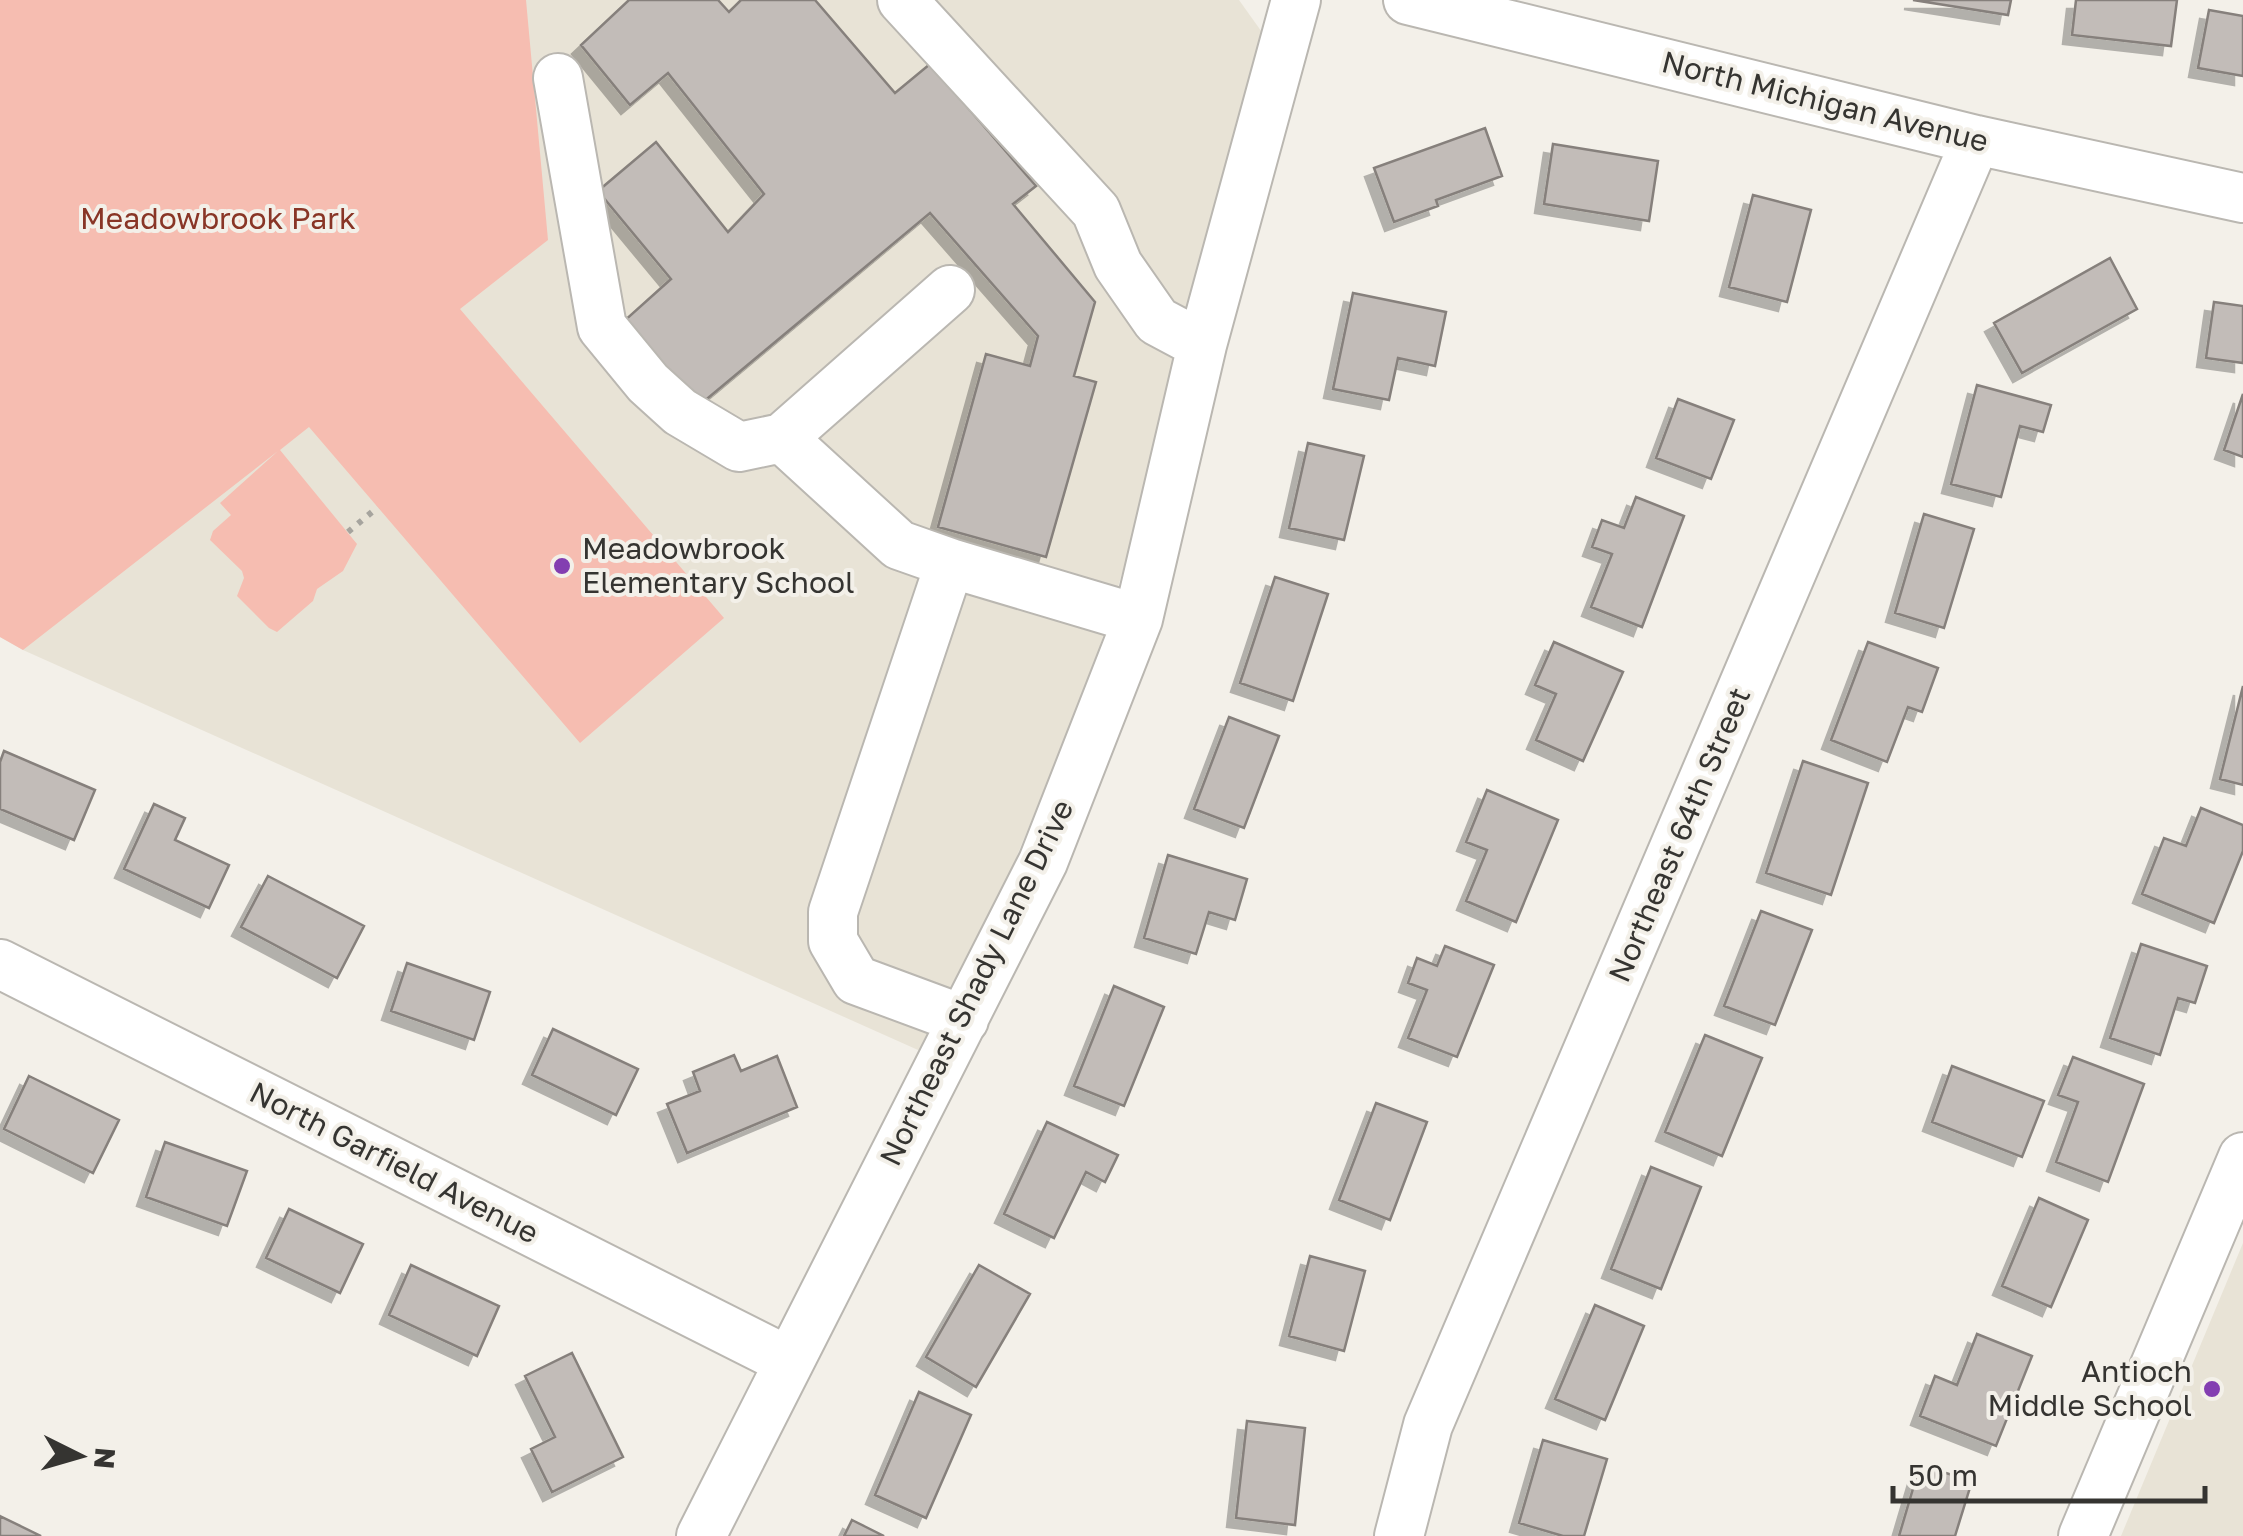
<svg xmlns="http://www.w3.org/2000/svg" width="2243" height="1536" font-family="'Golos Text',sans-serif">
	<defs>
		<filter id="shadow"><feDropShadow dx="-9" dy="9" stdDeviation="0" flood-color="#0004"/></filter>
	</defs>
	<rect width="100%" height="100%" fill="#f3f0e9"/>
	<!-- built -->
	<path fill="#e8e3d6" d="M52,0H1239L1264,35L1237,125L1146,495L1100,646L1049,778L1003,890L927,1054L23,650L0,637Z
		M2243,1243V1536H2121Z"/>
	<!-- green -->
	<path fill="#f6bdb1" d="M0,0H526L548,240L460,309L724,618L580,743L309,427L280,450L357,544L343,571L317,589L313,601L277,632L269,628L237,596L244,578L242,571L210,540L213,531L231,515L220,503L278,451L23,650L0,637Z"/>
	<!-- building -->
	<path fill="#c2bcb8" stroke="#86807c" stroke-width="2.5" filter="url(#shadow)" d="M629,0H718L729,12L741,0H815L895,93L930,64L1036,186L1013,204L1095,302L1074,376L1096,382L1046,557L938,527L986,354L1030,366L1038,336L930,213L696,408L623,322L671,279L598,191L656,142L728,232L764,194L668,73L630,105L581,45Z
		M1913,0H2011L2008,15Z
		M2076,0H2177L2171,46L2072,35Z
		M2209,10L2243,16V76L2198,68Z
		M1485,128L1502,176L1436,200L1438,206L1394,222L1374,168Z
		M1553,144L1658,161L1649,221L1544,204Z
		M1753,195L1811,210L1787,302L1729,287Z
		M2110,258L2137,309L2022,373L1994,323Z
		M1353,293L1446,312L1435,366L1398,358L1389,400L1333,389Z
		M2214,302L2243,306V363L2206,358Z
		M1977,385L2051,405L2043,432L2020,426L2001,497L1951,484Z
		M2243,394V457L2224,450Z
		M1678,399L1734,420L1711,479L1656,458Z
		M1308,443L1364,456L1344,540L1289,528Z
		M1636,497L1684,516L1642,627L1591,607L1612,554L1592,547L1602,520L1624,528Z
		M1924,514L1974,529L1944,628L1895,613Z
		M1275,577L1328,594L1293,701L1240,683Z
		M1554,642L1623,672L1583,761L1536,740L1556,694L1535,685Z
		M1868,642L1938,668L1922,712L1908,707L1887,762L1831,740Z
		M2243,686V785L2220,779Z
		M1229,717L1279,736L1244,828L1194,809Z
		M4,751L95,790L74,840L0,809V762Z
		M1803,761L1868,783L1831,895L1766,873Z
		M1487,790L1558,820L1516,922L1466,901L1487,850L1466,842Z
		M154,804L185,818L175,840L229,865L209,908L124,869Z
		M2201,808L2243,825V851L2214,923L2142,894L2164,838L2186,846Z
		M1168,855L1247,879L1235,920L1209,912L1196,954L1144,938Z
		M268,876L364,926L337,978L241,927Z
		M1761,911L1812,930L1775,1025L1724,1006Z
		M2141,944L2207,966L2195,1003L2178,998L2160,1055L2110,1038Z
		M1445,946L1494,965L1457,1057L1408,1038L1427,990L1408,983L1417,958L1437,966Z
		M407,963L490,992L474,1040L391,1011Z
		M1114,986L1164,1007L1124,1106L1074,1086Z
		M553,1029L638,1069L616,1115L532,1075Z
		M1705,1035L1762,1058L1722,1156L1665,1132Z
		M734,1055L741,1071L777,1056L797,1107L687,1153L667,1104L700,1091L693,1072Z
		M2073,1057L2144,1084L2108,1182L2056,1162L2078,1102L2058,1095Z
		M1952,1066L2044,1101L2022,1157L1932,1122Z
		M29,1076L119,1120L93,1173L4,1129Z
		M1376,1103L1427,1122L1390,1220L1339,1200Z
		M1047,1122L1118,1155L1105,1182L1086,1172L1054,1238L1004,1214Z
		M165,1142L247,1171L227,1226L146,1197Z
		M1651,1167L1701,1187L1661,1289L1611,1269Z
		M2039,1198L2088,1220L2051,1307L2002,1286Z
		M289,1209L363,1244L340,1293L266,1258Z
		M1310,1256L1365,1271L1344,1351L1289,1336Z
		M411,1265L499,1306L477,1356L389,1315Z
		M979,1265L1030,1294L976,1387L926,1357Z
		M1595,1305L1644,1326L1605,1420L1555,1399Z
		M1977,1334L2032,1356L1996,1446L1920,1416L1935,1376L1957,1385Z
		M572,1353L623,1457L552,1492L531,1449L555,1437L525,1376Z
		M919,1392L971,1415L926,1518L875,1495Z
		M1247,1421L1305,1428L1295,1525L1236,1518Z
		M1543,1440L1607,1459L1584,1536H1563L1519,1523Z
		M1920,1465L1972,1481L1955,1536H1899Z
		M0,1516L41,1536H0Z
		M852,1520L884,1536H844Z"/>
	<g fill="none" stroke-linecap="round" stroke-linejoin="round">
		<!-- minor casing -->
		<g stroke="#bab7b1" stroke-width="52">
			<path id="minor" d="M902,0L1096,211L1118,265L1157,321L1202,345
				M1408,0L1976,140L2243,198
				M558,78L602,327L648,383L680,412L739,447L782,438
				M950,563L899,545L782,438L950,290
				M0,964L788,1361
				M964,1020L856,980L833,941V912L950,563L1138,619
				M701,1536L1043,862L1138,619L1202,345L1296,0
				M1399,1536L1428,1425L1976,140
				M2083,1536L2243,1157"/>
		</g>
		<!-- path -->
		<path stroke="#a6a49e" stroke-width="6" stroke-dasharray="5 8" stroke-linecap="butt" d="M348,532L378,507"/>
		<!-- minor -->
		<use href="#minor" stroke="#fff" stroke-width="48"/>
	</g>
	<!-- markers -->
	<g fill="#833eb1" stroke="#f3f0e9" stroke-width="4">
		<circle cx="562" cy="566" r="10"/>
		<circle cx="2212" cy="1389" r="10"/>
	</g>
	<g text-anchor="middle" stroke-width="8" stroke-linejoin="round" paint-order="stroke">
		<!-- street labels -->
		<g font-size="30" fill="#353431" stroke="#f3f0e9">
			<text transform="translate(1825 102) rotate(14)" y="10">North Michigan Avenue</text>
			<text transform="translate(1680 835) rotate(-67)" y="10">Northeast 64th Street</text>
			<text transform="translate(977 983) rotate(-64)" y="10">Northeast Shady Lane Drive</text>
			<text transform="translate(394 1163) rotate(27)" y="10">North Garfield Avenue</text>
		</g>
		<!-- park labels -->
		<g font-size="30" fill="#893526" stroke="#f3f0e9">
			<text x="218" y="229">Meadowbrook Park</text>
		</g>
		<!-- poi labels -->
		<g font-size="30" fill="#353431" stroke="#f3f0e9" text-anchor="start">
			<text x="582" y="559">Meadowbrook<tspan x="582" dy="34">Elementary School</tspan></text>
			<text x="2192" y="1382" text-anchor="end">Antioch<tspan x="2192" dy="34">Middle School</tspan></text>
		</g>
	</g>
	<!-- north arrow -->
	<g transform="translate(80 1456) rotate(95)" stroke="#f3f0e9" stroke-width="8" paint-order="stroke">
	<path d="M0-8L18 38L0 25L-18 38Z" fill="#353431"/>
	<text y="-15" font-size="28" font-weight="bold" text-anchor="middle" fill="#353431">N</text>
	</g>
	<!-- scale -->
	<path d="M1893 1486v15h312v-15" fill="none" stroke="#353431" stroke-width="5"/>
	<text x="1908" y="1486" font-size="30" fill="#353431" stroke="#f3f0e9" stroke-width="8" paint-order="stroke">50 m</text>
</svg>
